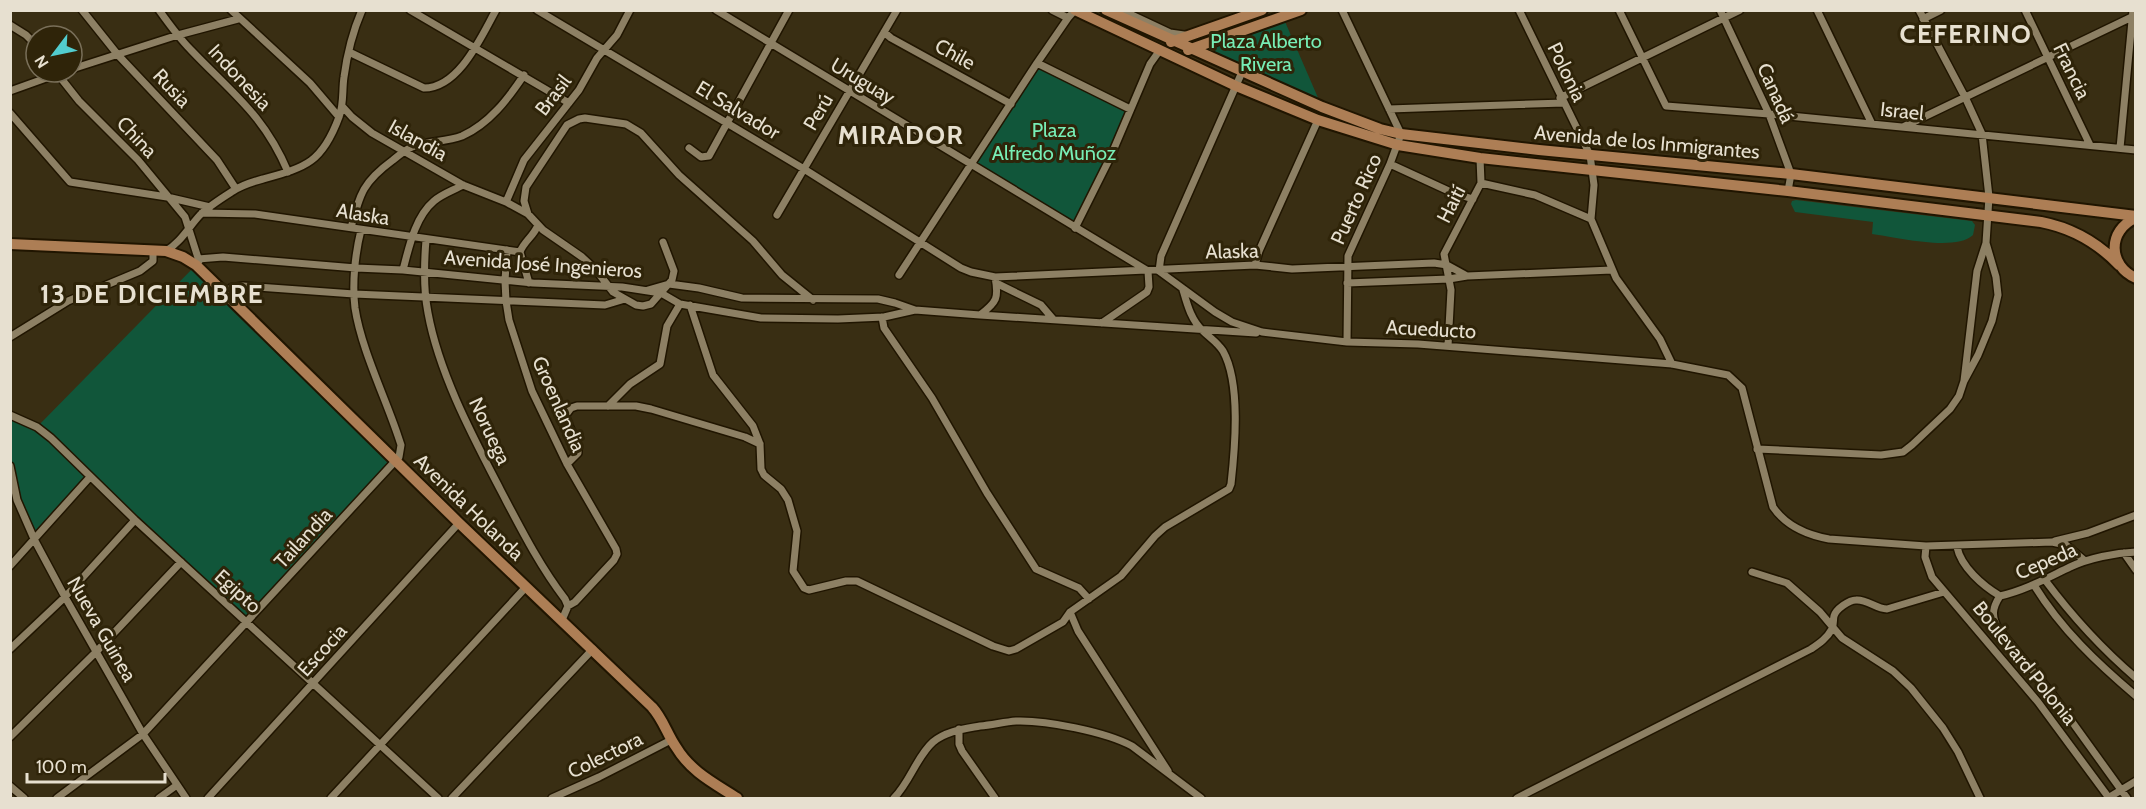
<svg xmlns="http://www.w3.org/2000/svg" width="2146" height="809" font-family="Cabin,sans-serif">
	<rect width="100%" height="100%" fill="#392e13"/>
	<!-- green -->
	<path fill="#11563a" d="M1283,17L1322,107L1190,49Z
		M1037,63L1130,109L1075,228L971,164Z
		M1796,200L1972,221L1975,225L1973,235C1955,252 1896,237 1872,234L1873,222L1795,212L1791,204L1792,201Z
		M196,265L396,461L248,622L91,478L35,541L24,520L11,466L10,415L37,427Z"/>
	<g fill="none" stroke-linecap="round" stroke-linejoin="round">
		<!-- street casing -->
		<g stroke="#201500" stroke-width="10">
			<path id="street" d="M82,10L118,55L217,160L236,189
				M159,10C169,24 179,38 191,50C232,93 264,115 288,172
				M231,10L310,83L339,117
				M410,10L569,103
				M537,10L804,169L961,268L971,272L995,277L1255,265L1292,269L1434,263L1447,265L1467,276L1612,270
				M716,10L1148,271L1149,287L1147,292L1102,323
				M1052,10L1068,18
				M1121,10L1170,33L1184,35
				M1342,10L1401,134L1390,164L1348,256L1347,342
				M1519,10L1590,155L1594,185L1591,219
				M1619,10L1666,106L1769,114L2136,150
				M1720,10L1769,114L1791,174L1788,191
				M1817,10L1872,124
				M1919,10L1965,97L1982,134L1989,197L1986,243L1996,277L1998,295L1992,321L1978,355L1964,381
				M2025,10L2090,145
				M1923,19L1941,10
				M10,25L26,35L36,45
				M884,32L891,38L1011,104
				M349,52L424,88C459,88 481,37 496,10
				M1037,63L1130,109
				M72,69L178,35L238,19
				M56,72L79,101L138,160L185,217L199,261
				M10,91L63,72
				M1560,98L1740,10
				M342,106L352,117L372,133L463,185L506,202L528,214L543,230L582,257L596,270L613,292L636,305L643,306L651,304L672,280L674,271L663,242
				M1389,109L1564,103
				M10,113L70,182L167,197L210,207
				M1903,127L2136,15
				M689,148L701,157L709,156L789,10
				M2120,148L2133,10
				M1390,164L1453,193L1473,199
				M1481,183L1535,195L1591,219L1616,278L1660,339L1672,364
				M506,202L524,160L579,90L597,58L617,35L630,10
				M202,213L255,214L520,252
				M528,214L524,201L526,187L567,125L579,119L585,118L626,124L641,133L679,175L753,241L782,275L813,300
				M777,215L897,10
				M351,228C360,193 363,182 393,160C399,155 405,150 412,147C428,141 446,142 462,136C489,124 508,99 524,75
				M1075,228L1110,158L1150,64L1160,50
				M426,240C424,264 423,288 428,313C439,373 472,435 500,489C520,527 539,565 565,599L568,606L562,620
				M507,250L505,281L506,301L509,320L532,391L567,464L616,549L617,554L614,560L575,602L568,606
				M166,251C181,242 188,228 200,215C209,206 222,198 233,191C242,185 252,182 263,179C306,167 322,163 339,117C344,104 342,90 344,77C347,54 353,31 362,10
				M198,259L223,257L356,268L403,270L533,283L622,287L661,293L680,304L761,318L838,319L884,317L915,310L980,315C997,302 999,298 995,277
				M1255,265L1259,251L1318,120
				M403,270C409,247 415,217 434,201C442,194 454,190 463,185
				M1159,271L1215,312L1232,322L1262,332L1347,342L1418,344L1672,364L1728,375L1742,388L1773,507C1786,526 1807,535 1829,539L1926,546L2052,542L2066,545L2085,561
				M1159,271L1161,256L1242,72
				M899,275L1037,63L1068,18L1075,10
				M529,283L520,252C524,241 534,236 538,225
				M996,283L1041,305L1053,319
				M1347,283L1449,279L1467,276
				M648,290L669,284L699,288L742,298L878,299L895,303L915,310
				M226,294L231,288L243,286L354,294L605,305L625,299
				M690,305L713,375L753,426L760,444L761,469L764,475L781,489L788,500L797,531L793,571L804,588L809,590L846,581H857L993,646L1009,651L1016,649L1063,622L1070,612L1121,576L1155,536L1165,527L1229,489L1231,484C1235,448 1241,383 1223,351C1217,342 1210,338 1203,331C1191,320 1187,304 1183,290
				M980,315L1256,333
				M882,317L884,328L932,398L987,493L1036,569L1079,588L1089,599
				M10,337L68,301L140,271L153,261V251
				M1448,346L1451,290L1444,254L1481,183L1480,158
				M608,406L630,384L660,364L667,326L680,304
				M10,415L37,427L51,438L135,520L438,798
				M1757,449L1881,455L1903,452L1912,445L1950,409L1959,396L1964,381L1977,271L1986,243
				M567,464L578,453V447L565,416L571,408L577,406H636L651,409L745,437L760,444
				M10,466L17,500L35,541L65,597L143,734L186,798
				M2055,541L2088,533L2136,515
				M1926,546L1925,557L1932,577L2038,702L2109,798
				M1957,547C1961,567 1983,586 2000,596C2026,590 2047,578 2070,567C2089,558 2115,553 2136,552
				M2124,553L2136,570
				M10,566L90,477
				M1752,572L1787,583L1820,612L1842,638L1893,671L1911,688L1943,728L1958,752L1980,798
				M2045,580C2072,616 2102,649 2136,678
				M2034,585C2061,629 2097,663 2136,696
				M2000,596C1992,608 1991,617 1999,630L2052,694L2127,798
				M1070,612L1078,631L1168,771
				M10,649L65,597L135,520
				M959,729V744L962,751L995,798
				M10,737L96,652L181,562
				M10,786L24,798
				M57,798L143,734L399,457L401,445L398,436C385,397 361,348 355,308C352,284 355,254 361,230
				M159,798L177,785
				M208,798L459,523
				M331,798L526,587
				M452,798L593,649
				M552,798L599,777L671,740
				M894,798C910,782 917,756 933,742C946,731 964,729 980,726C992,725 1004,722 1016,721C1046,720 1106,732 1132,746L1201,798
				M1517,798L1811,649C1820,643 1827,638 1832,629C1834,625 1833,620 1834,616C1836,609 1849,600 1856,600C1867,599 1876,609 1887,609L1944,592
				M2108,798L2136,781"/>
		</g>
		<!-- secondary casing -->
		<g stroke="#201500" stroke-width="14">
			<path id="secondary" d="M1075,10L1236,86L1318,120L1398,145L1480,158L1788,191L2041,222C2072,228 2097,242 2119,265
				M1106,10L1322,107L1380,129L1401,134L1539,150L1791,174L2136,216
				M1171,42L1262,10
				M1188,50L1301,10
				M2136,218C2107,230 2108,266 2136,278
				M10,244L166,251L183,257L196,265L459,523L652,707C663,719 667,734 676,747C691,772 714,783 737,798"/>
		</g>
		<!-- street -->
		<use href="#street" stroke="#8d8064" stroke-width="7"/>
		<!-- secondary -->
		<use href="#secondary" stroke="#ad7e55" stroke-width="10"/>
	</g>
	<g text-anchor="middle" stroke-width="6" stroke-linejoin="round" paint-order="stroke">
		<!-- park labels -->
		<g font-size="20" fill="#77eeb6" stroke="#2f2409">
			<text x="1266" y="48">Plaza Alberto<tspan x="1266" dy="23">Rivera</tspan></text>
			<text x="1054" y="137">Plaza<tspan x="1054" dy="23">Alfredo Muñoz</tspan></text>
		</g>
		<!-- street labels -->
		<g font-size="20" fill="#e7e0d0" stroke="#2f2409">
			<text transform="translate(955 54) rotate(29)" y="7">Chile</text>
			<text transform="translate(2072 71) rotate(64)" y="7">Francia</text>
			<text transform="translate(1567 72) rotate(64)" y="7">Polonia</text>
			<text transform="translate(240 77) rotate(47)" y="7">Indonesia</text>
			<text transform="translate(863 81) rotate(31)" y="7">Uruguay</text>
			<text transform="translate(172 88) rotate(47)" y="7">Rusia</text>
			<text transform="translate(1776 93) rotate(66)" y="7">Canadá</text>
			<text transform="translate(553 95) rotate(-53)" y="7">Brasil</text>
			<text transform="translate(738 110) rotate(31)" y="7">El Salvador</text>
			<text transform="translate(1902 111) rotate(6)" y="7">Israel</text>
			<text transform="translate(818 112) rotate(-60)" y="7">Perú</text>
			<text transform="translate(137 137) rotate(47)" y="7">China</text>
			<text transform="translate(418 140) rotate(29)" y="7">Islandia</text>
			<text transform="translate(1647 142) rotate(5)" y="7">Avenida de los Inmigrantes</text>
			<text transform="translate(1356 199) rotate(-66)" y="7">Puerto Rico</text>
			<text transform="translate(1451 204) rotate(-63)" y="7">Haití</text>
			<text transform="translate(363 214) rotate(9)" y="7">Alaska</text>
			<text transform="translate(1232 251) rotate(-1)" y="7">Alaska</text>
			<text transform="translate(543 264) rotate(4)" y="7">Avenida José Ingenieros</text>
			<text transform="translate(1431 329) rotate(3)" y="7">Acueducto</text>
			<text transform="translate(559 404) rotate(66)" y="7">Groenlandia</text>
			<text transform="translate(490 431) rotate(65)" y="7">Noruega</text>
			<text transform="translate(469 507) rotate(44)" y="7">Avenida Holanda</text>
			<text transform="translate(303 538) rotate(-47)" y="7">Tailandia</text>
			<text transform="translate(2046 561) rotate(-23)" y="7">Cepeda</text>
			<text transform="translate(238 591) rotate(42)" y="7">Egipto</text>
			<text transform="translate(102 629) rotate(60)" y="7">Nueva Guinea</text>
			<text transform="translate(322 650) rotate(-48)" y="7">Escocia</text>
			<text transform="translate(2025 663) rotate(51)" y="7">Boulevard Polonia</text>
			<text transform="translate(605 755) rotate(-26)" y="7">Colectora</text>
		</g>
		<!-- district labels -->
		<g font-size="26" font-weight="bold" letter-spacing="1.5" fill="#e7e0d0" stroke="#2f2409">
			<text x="1966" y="43">CEFERINO</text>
			<text x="901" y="144">MIRADOR</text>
			<text x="152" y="303">13 DE DICIEMBRE</text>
		</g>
	</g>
	<!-- border -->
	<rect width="2146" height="809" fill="none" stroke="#e7e0d0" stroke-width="24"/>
	<!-- north arrow -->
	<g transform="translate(54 54) rotate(238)"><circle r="28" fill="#2f2409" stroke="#796f59" stroke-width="1.5"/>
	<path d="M0-4.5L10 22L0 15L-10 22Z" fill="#52cdcf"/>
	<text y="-9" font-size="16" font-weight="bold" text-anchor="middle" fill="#e7e0d0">N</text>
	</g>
	<!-- scale -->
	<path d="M27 773v9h138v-9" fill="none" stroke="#e7e0d0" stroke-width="3"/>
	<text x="36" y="773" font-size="18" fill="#e7e0d0" stroke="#2f2409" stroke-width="4.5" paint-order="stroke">100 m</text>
</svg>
